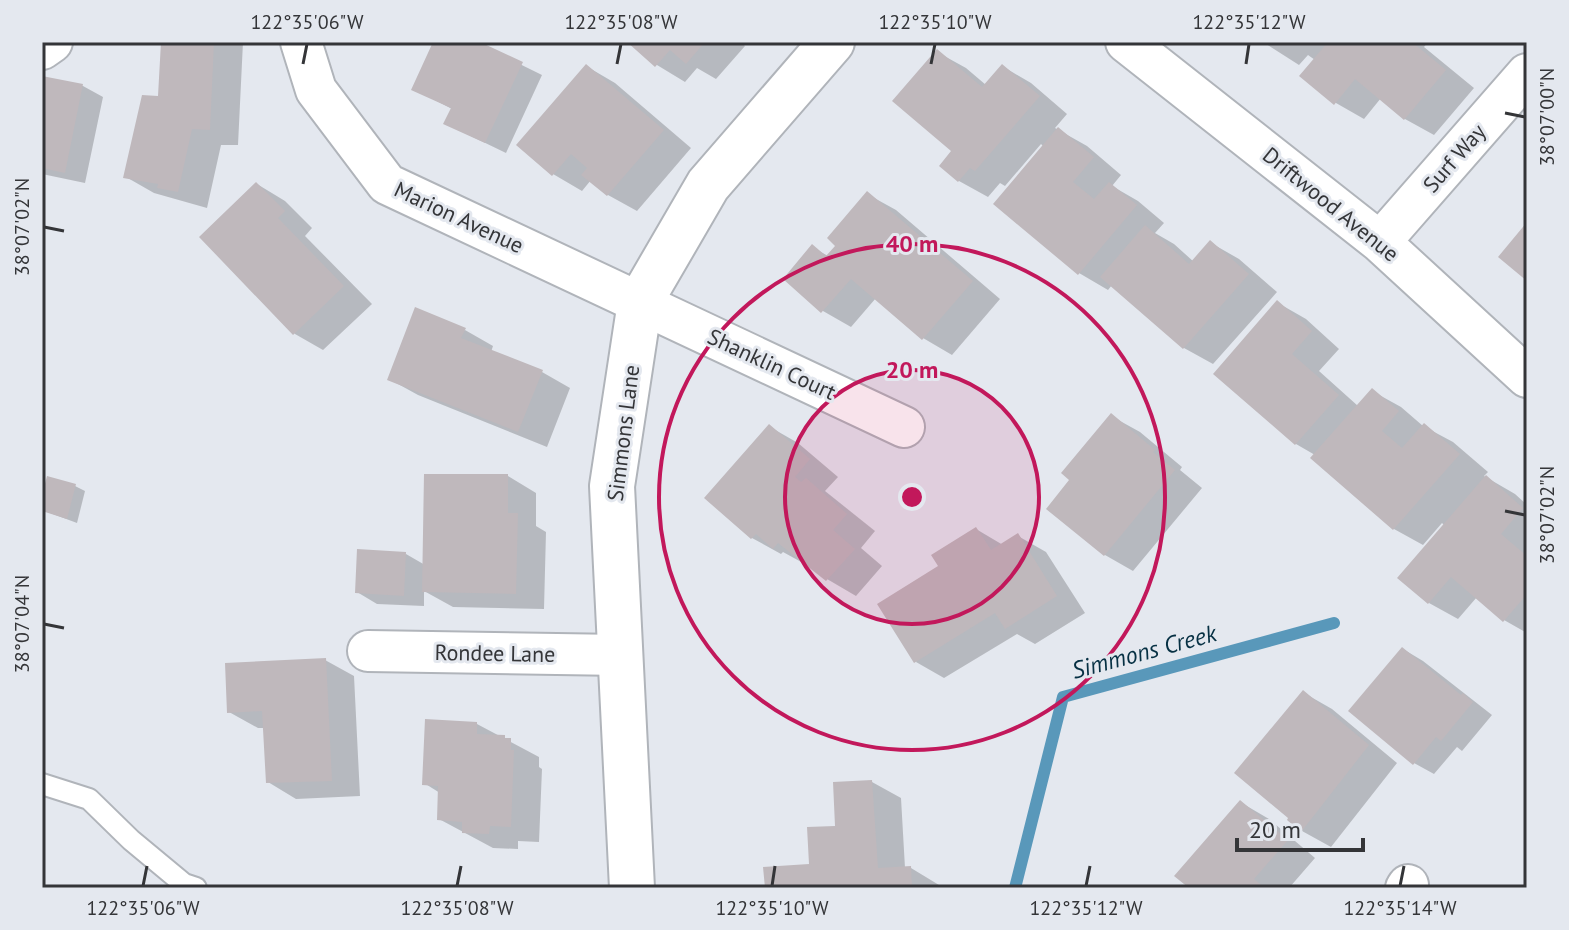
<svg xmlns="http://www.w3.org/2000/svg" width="1569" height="930" font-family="'PT Sans',sans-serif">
	<rect width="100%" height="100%" fill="#e4e8ef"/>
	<!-- shadow -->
	<path fill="#0003" d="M163,42H243L238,145H221L207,208L154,193L126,177L160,98Z
		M435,42H475L542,75L506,153L446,124L452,109L414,89Z
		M630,42H741L745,46L716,79L697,68L685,82L657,65Z
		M1263,42H1428L1424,47L1474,88L1434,135L1405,119L1381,98L1364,119L1336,103L1315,60L1308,55L1299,65Z
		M937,52L966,68L986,85L1002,66L1031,83L1067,114L1055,128L1087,146L1121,175L1112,186L1138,201L1164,223L1155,233L1174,244L1194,262L1211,243L1239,259L1277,292L1213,364L1184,348L1112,285L1108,290L1079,273L1044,147L1041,144L1005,186L1000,183L988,197L959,181L941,166L954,151Z
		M586,66L615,83L691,148L637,211L608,195L591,180L582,191L553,174Z
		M42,78L83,86L103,97L85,183L42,174Z
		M257,184L285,201L312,228L305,236L372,304L323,350L295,334L202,237Z
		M867,194L896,210L1000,299L952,355L923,338L876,298L851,327L823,311L812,247L828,256L838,246Z
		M1278,303L1306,319L1339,349L1319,371L1358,406L1372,391L1401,407L1423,426L1453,442L1488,472L1484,476L1515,494L1527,505V633L1504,620L1477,597L1458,619L1429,603L1445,526L1442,523L1423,545L1394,529L1313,457L1315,455L1296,444L1216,373Z
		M465,330L493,346L491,352L542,372L570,388L547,447L418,395L389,379Z
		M1111,416L1140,432L1182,467L1180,470L1202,488L1133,571L1105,555L1072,480Z
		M770,427L798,443L838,477L825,491L875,531L861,548L882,566L856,596L827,579L804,562L803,563L783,552L781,554L752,538L707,498Z
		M508,476L536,493V526L546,532L544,609L453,607L424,591V606L377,604L357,592L406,554L425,565Z
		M75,486L85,491L77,523L42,510V502Z
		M976,529L1003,545L1018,536L1046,552L1085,613L1035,644L1017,634L944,678L916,662L940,567Z
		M1403,649L1423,661L1492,715L1462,751L1457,747L1434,774L1414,763Z
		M325,660L354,676L360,796L296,799L268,782L265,728H258L229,712Z
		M1304,693L1332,709L1397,763L1331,847L1302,831L1290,820Z
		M477,724L539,757V767L542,769L539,842L518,841V849L493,848L439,819L440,793L424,783Z
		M872,782L901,798L905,868H911L939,885L940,888H767L811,866Z
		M1240,802L1269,819L1315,858L1289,888H1192Z"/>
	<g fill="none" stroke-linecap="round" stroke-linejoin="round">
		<!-- stream -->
		<path stroke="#5998ba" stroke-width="12" d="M1015,888L1063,697L1334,623"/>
	</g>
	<!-- building -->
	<path fill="#bfb8bc" d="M161,42H214L210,130L192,129L178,192L157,188L158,184L123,178L142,95L158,96Z
		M433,42H480L523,62L485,143L443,124L451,108L411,90Z
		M627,42H705L686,64L670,50L655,67Z
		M1328,42H1412L1446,70L1404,120L1355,79L1334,105L1299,76Z
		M937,49L982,87L1002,64L1040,96L975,171L970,168L958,182L939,166L951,151L892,101Z
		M586,64L664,130L607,196L581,175L587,168L571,154L552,176L516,145Z
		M42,76L83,84L65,173L42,168Z
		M1058,127L1094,157L1073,182L1094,199L1109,182L1137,205L1078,275L993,204Z
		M256,182L285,211L278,218L344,286L293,335L199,237Z
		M867,191L973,281L922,340L851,279L821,313L783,279L812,244L826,256L835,246L827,238Z
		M1527,222V281L1498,257Z
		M1145,225L1189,264L1210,240L1249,274L1183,349L1100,277Z
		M1277,300L1312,331L1292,354L1339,395L1295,445L1213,374Z
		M415,307L466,328L461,338L543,370L518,432L387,380Z
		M1372,388L1399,411L1382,431L1402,448L1424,423L1460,454L1393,530L1310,458Z
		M1111,413L1155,450L1153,452L1175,470L1104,556L1046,509L1069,480L1061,473Z
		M769,424L810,459L795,477L801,482L806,478L847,514L833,530L855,549L826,581L778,543L773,549L756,534L751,539L704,498Z
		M424,474H508V513H518L516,594L422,592Z
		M1486,475L1523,508L1501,534L1527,556V594L1503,622L1451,577L1428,604L1397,578Z
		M47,476L76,484L67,519L42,511V495Z
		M976,527L991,550L1018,533L1057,596L1005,629L995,613L914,663L877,604L938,566L931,555Z
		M357,549L406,552L404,596L355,593Z
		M1402,647L1461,695L1463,693L1473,702L1441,741L1436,737L1413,765L1348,711Z
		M326,658L332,781L266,783L262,711L227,713L225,663Z
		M1303,690L1369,745L1301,832L1287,820L1288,818L1234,773Z
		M425,719L477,722V734L505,735V738H511V750H514L511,827L490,826L489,834L462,833V822L437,820L438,786L422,785Z
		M872,780L878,868L911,866L912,888H765L763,867L809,864L807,827L835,826L833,782Z
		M1240,800L1288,840L1254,879L1265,888H1189L1174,876Z"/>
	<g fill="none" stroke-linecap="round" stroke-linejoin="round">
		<!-- service casing -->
		<g stroke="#b0b4ba" stroke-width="24">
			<path id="service" d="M42,784L89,799L131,840L184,884L196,888"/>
		</g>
		<!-- minor casing -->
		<g stroke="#b0b4ba" stroke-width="44">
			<path id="minor" d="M301,42L316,90L387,184L904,427
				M1126,42L1380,242L1527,377
				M42,49L52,42
				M1380,242L1527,74
				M368,651L622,655
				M1406,888L1408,885"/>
		</g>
		<!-- tertiary casing -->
		<g stroke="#b0b4ba" stroke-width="48">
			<path id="tertiary" d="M632,888L612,486L640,302L708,185L832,42"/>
		</g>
		<!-- service -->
		<use href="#service" stroke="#fff" stroke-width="20"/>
		<!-- minor -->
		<use href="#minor" stroke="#fff" stroke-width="40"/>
		<!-- tertiary -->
		<use href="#tertiary" stroke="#fff" stroke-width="44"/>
	</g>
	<!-- ticks -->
	<path fill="none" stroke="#343538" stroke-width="3" d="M303,64L307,44M617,64L621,44M931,64L935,44M1246,64L1249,44M1505,113L1525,117M44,227L64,231M1505,511L1525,515M44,624L64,628M143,886L147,866M457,886L461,866M772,886L775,866M1086,886L1090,866M1400,886L1404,866"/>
	<!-- distance rings -->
	<circle cx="912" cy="497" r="127" fill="#c2185b" fill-opacity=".12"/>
	<g fill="none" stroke="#c2185b" stroke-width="4">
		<circle cx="912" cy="497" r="127"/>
		<circle cx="912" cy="497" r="253"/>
	</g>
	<g text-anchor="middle" stroke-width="6" stroke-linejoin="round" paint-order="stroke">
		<!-- street labels -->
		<g font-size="22" fill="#343538" stroke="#e4e8ef">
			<text transform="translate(1454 158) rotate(-49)" y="8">Surf Way</text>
			<text transform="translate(1331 204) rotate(39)" y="8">Driftwood Avenue</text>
			<text transform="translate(459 217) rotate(25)" y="8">Marion Avenue</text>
			<text transform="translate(772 364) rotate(25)" y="8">Shanklin Court</text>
			<text transform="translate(623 433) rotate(-83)" y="8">Simmons Lane</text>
			<text transform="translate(495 653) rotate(1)" y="8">Rondee Lane</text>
		</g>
		<!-- water labels -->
		<g font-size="24" font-style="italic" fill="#063043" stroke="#e4e8ef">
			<text transform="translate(1144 652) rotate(-15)" y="8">Simmons Creek</text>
		</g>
	</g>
	<circle cx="912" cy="497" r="12" fill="#c2185b" stroke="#e4e8ef" stroke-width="4"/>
	<g font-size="24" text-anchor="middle" font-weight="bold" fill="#c2185b" stroke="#e4e8ef" stroke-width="6" stroke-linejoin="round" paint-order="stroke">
		<text x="912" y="252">40 m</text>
		<text x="912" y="378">20 m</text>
	</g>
	<!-- border -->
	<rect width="1569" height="930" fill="none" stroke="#e4e8ef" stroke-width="88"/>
	<!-- scale -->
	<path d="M1237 838v12h126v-12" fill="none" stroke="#343538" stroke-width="4"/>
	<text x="1249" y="838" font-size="24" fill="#343538" stroke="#e4e8ef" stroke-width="6" paint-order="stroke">20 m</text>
	<rect x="44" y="44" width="1481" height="842" fill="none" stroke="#343538" stroke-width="3"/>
	<g font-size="20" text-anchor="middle" fill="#343538">
		<text x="307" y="29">122°35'06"W</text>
		<text x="621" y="29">122°35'08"W</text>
		<text x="935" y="29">122°35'10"W</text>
		<text x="1249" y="29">122°35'12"W</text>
		<text transform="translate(1547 117) rotate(-90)" y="7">38°07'00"N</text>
		<text transform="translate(22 227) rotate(-90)" y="7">38°07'02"N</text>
		<text transform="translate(1547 515) rotate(-90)" y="7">38°07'02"N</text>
		<text transform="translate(22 624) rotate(-90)" y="7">38°07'04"N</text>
		<text x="143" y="915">122°35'06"W</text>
		<text x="457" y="915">122°35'08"W</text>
		<text x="772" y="915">122°35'10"W</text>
		<text x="1086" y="915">122°35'12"W</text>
		<text x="1400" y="915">122°35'14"W</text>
	</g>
</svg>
